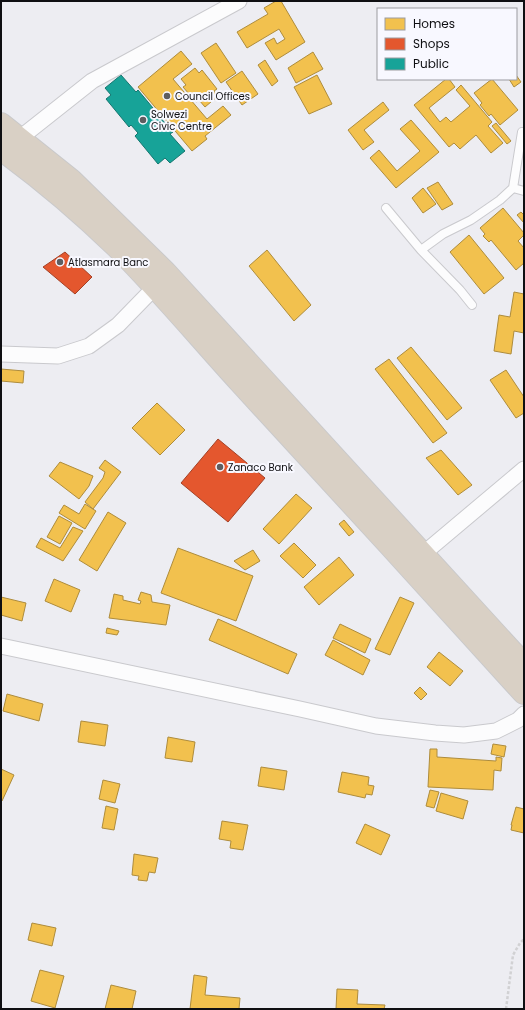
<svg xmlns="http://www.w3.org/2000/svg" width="525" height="1010" font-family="Poppins,sans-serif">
	<rect width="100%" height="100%" fill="#ededf2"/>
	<!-- homes -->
	<path fill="#f2c14e" stroke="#ae8c3c" d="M276,1H281L305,42L276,60L265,43L274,38L277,44L285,39L279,29L247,48L237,32L268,14L264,8Z
		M216,43L236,73L221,83L201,53Z
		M181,51L192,64L173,79L207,119L223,106L231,115L205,136L207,139L192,151L138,87Z
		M313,52L323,69L296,83L288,68Z
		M265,60L278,81L272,86L258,65Z
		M195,68L199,73L202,70L217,89L214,91L218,96L205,107L199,100L196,102L183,87L186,85L181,79Z
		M242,71L258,94L242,105L226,82Z
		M317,75L332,104L309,114L294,87Z
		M516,75L521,82L514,87L509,79H516Z
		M446,79H449L455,87L429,108L440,122L446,117L451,122L470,106L456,90L461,85L492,122L488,126L503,143L491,153L476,135L460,149L454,143L449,147L414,105Z
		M492,79L518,110L500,125L491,114L489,116L480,105L482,103L474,93Z
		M383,102L389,110L364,130L374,142L363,150L348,130Z
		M411,120L439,152L396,188L370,158L379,150L397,171L420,151L400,129Z
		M496,123L511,141L507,144L492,126Z
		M438,182L453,204L442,210L427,188Z
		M423,188L436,204L423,213L412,198Z
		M503,208L524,233V235L518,241L524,248V263L516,270L491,240L489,242L483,236L485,234L480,228Z
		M521,212L524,215V223L517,215Z
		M469,235L504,278L484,294L450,252Z
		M267,250L311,305L294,321L249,266Z
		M514,292L524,294V333L514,331L511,354L494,351L499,315L510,317Z
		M411,347L462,408L447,420L397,358Z
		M389,359L447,433L433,443L375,369Z
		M1,369L24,371L23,383L1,381Z
		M506,370L524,397V413L516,418L490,380Z
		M157,403L185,430L160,455L132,428Z
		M441,450L472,485L458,495L426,458Z
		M105,460L121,472L93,509L85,502L103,478L105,472L99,468Z
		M60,462L93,476L89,486L79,499L49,476Z
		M296,494L312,508L279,544L263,529Z
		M85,504L96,511L85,529L59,513L64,505L79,514Z
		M108,512L126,523L97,571L79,560Z
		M59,516L72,523L60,544L47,537Z
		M344,520L354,532L349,536L339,524Z
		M73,527L83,531L63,561L36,547L41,538L60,548Z
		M294,543L316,565L303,578L280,556Z
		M178,548L253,576L236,621L161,593Z
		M253,550L260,561L245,570L234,561Z
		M339,557L354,575L319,605L304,587Z
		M54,579L80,590L71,612L45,601Z
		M141,592L151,595L152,602L170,605L166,625L109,618L114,594L123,596V600L140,604L141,601L138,600Z
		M1,597L26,603L22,621L1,615Z
		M400,597L414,603L390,655L375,649Z
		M218,619L297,654L288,674L209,640Z
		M340,624L371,639L365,653L333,638Z
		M107,628L119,631L117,635L106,633Z
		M333,640L370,660L363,675L325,655Z
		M439,652L463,671L450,686L427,667Z
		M420,687L427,694L421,700L414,693Z
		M7,694L43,704L39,721L3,711Z
		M81,721L108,725L105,746L78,742Z
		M168,737L195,742L192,762L165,758Z
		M493,744L506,746L504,757L491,754Z
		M430,749H437V757L496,761V757L502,758L501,771L494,770L493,790L428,787Z
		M261,767L287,771L284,790L258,786Z
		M1,769L14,775L2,801L1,800Z
		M342,772L369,777L368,785L374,786L372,795L366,794L365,798L338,792Z
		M103,780L120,784L115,803L99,799Z
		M430,790L439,792L434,808L426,806Z
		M441,793L468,801L463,819L436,811Z
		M106,806L118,809L114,830L102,828Z
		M516,807L524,809V833L511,830L512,825H511Z
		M222,821L248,825L243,850L230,848L231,841L219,839Z
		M365,824L390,835L381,855L356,843Z
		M134,854L158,858L155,873L149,872L147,881L138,880L139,876L132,875Z
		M32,923L56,928L52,946L28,940Z
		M40,970L64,976L55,1008L31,1001Z
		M194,975L207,977L205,995L240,998L239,1009H190Z
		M111,985L136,991L132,1009H105Z
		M337,989L358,990L357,1004L385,1005L384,1009H336Z"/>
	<!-- shops -->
	<path fill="#e4572e" stroke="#a44126" d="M65,252L92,277L75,294L43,267Z
		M218,439L265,478L228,522L181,483Z"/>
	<!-- public -->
	<path fill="#17a398" stroke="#157770" d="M121,75L136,92L138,90L153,108L151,109L157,115H158L173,132L170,134L185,151L170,163L165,158L158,164L135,136L138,133L131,125L129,127L106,99L111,95L105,88Z"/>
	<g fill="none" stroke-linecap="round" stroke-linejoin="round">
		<!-- lane casing -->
		<g stroke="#c9c9cd" stroke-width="10">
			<path id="lane" d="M513,188L524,191
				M386,208L421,250L460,290L472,305
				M421,250L443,234L471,220L500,200L513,188L522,132"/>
		</g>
		<!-- street casing -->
		<g stroke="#c9c9cd" stroke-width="17">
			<path id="street" d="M20,138L92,81L239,1
				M1,354L58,356L89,346L118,325L155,287
				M423,554L524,469
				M1,646L300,709L376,726L435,733L464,735L496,731L518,720L524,714"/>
		</g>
		<!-- highway casing -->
		<g stroke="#c9c9cb" stroke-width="24">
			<path id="highway" d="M1,124L71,180L165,272L524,665
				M1,149C42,179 81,212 117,247C160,290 199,337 240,382C335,485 430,589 524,693"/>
		</g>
		<!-- path -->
		<path stroke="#d1d1d3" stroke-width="2.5" stroke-dasharray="3 2" stroke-linecap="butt" d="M506,1009L513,955L520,943L524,939"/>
		<!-- lane -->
		<use href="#lane" stroke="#fcfcfd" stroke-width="8"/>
		<!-- street -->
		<use href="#street" stroke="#fcfcfd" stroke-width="15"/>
		<!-- highway -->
		<use href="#highway" stroke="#d9d0c5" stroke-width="22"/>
	</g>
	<!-- markers -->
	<g fill="#5d5d60" stroke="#f8f8ff" stroke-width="1.5">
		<circle cx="167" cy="96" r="4"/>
		<circle cx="143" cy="120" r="4"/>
		<circle cx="60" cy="262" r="4"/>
		<circle cx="220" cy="467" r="4"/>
	</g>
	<g text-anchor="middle" stroke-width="4" stroke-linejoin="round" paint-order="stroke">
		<!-- poi labels -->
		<g font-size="10" fill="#0f0f12" stroke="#f8f8ff" text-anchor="start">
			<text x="175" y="100">Council Offices</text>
			<text x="151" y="118">Solwezi<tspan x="151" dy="12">Civic Centre</tspan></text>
			<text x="68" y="266">Atlasmara Banc</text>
			<text x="228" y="471">Zanaco Bank</text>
		</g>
	</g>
	<!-- border -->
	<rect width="525" height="1010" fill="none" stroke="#0f0f12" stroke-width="4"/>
	<!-- legend -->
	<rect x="377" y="8" width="140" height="72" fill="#f8f8ff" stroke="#9b9ba0"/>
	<rect x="385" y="18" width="20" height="12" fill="#f2c14e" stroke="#9b9ba0"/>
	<text x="413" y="28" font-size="12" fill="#0f0f12">Homes</text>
	<rect x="385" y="38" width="20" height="12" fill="#e4572e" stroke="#9b9ba0"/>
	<text x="413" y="48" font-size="12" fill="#0f0f12">Shops</text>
	<rect x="385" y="58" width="20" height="12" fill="#17a398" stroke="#9b9ba0"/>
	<text x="413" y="68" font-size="12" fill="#0f0f12">Public</text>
</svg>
